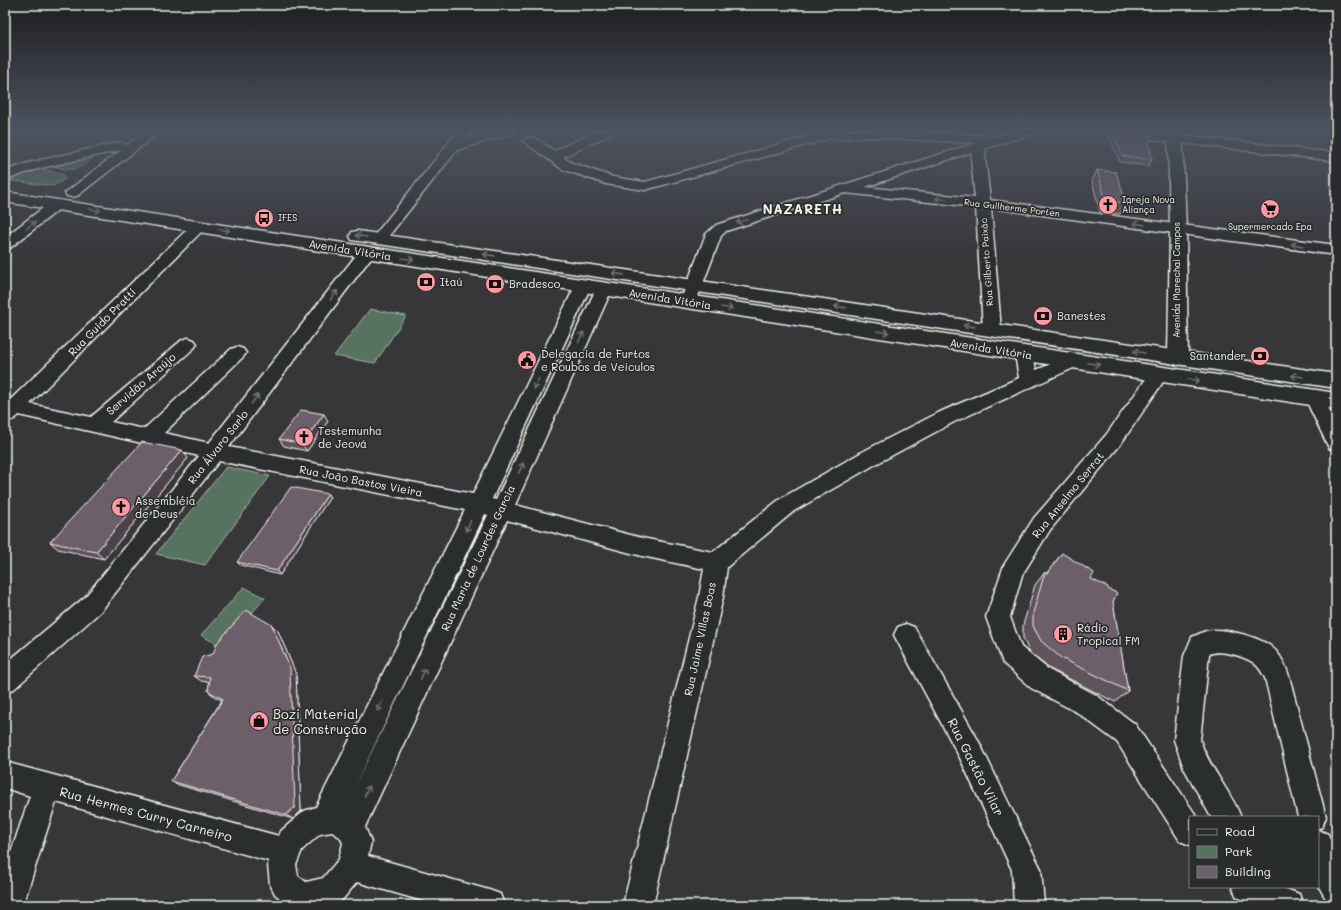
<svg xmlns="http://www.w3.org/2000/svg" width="1341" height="910" font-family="Mali,sans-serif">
	<rect width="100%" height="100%" fill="#37373a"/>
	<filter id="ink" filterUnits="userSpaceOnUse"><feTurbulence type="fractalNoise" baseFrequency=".025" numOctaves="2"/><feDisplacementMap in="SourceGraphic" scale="8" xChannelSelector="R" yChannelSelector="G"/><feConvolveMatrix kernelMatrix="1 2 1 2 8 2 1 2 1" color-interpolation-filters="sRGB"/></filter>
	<g filter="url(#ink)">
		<!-- green -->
		<path fill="#577260" stroke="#a6b2a4" d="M92,156L94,157C74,172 75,172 50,165Z
			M32,169C43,169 54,171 64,175L65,179L53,186L5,180V175Z
			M370,309L406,316L375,363L334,356Z
			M226,467L270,476L205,565L156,554Z
			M244,587L265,598L222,647L201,635Z"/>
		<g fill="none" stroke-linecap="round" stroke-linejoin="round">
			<!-- street casing -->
			<g stroke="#f4f1e8" stroke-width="3">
				<path id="street" d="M148,130H162L77,196L72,197L67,196L65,193L121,150L37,169L5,180V171L28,163L121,142L127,145Z
					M459,130H472L466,139L494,130H514L513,133L457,150L384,242L379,244L374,242L371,239L374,236Z
					M598,130H614L613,133L563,157L572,163L613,177L645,182L827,131L890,130L997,136L1015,130H1035L1034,133L986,148L985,158L990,200L1336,245V255L991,208L1001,330L998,334L992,336L986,334L983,330L976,207L845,193L726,231L721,236L696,302L694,306L688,307L682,306L680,302L706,234L716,225L976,143L872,137L828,139L645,190L606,184L562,169L523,141L525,138H535L554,151ZM972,152L971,158L975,198L865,187Z
					M1099,130H1139L1336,153V161L1105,134L1100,133Z
					M57,200L62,201L64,204L62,207L10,248L5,250V237L52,201Z
					M199,222L204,223L206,226L204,229L30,404L91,417L182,340L188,338L194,340L197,344L194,348L111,422L144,429L231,349L237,347L243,349L246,353L243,357L164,433L209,443L361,249L367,247L373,249L375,252L373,255L229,447L473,494L575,286L577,282L583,281L589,282L591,286L492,499L496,500L596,289L598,285L604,284L610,285L612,289L515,505L642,538L713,552L780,499L862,452L940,412L1019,378L1015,354L1018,350L1024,348L1030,350L1033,354L1036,370L1074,355L1080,357L1083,361L1080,365L954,422L876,464L794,511L727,567L723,597L653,905H623L699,597L704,569L642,556L507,520L365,827L371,842L368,856L489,890L500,894L504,905H437L357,882L342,900L332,905H288L275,894L270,884L268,865L269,861L56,802L23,905H5V870L30,796L5,788V762L279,836L281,831L304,811L316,807L465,510L219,461L101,611L14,689L5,692V664L85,597L199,456L19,415C15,419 11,422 5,420V398L11,399L194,223ZM485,514L488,515L355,786ZM332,832L340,837L343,843L339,859L323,878L306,882L298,876L296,865L302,850L320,834Z
					M1159,368L1165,369L1168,374L1165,379L1120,445L1050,530L1022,575L1010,617L1021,647L1049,670L1096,695L1135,724L1197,817H1190V845L1180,841L1117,742L1078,713L1031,688L1003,663L986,617L1004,565L1034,518L1106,435L1153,369Z
					M1314,391L1321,393L1336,423V451L1329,448L1305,398L1307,393Z
					M906,624L914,627L978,740L1036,859L1041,869L1044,905H1014L1012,870L960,758L894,635L898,627Z
					M1213,630C1231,630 1263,637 1276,651C1282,658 1286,667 1289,676L1326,817L1322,827L1318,828V817H1298L1265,678C1262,672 1259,667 1254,663C1243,656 1221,649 1209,654L1200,740C1209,768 1230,790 1241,817H1211L1184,768L1174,740L1184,656L1192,637L1206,631Z
					M1318,830L1328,834C1338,857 1336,879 1336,904L1326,899L1318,885Z
					M1232,887H1281L1299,894L1303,905H1254L1237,897Z"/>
			</g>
			<!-- secondary casing -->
			<g stroke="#f4f1e8" stroke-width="3">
				<path id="secondary" d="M1168,130H1182L1186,229L1188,358L1185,363L1178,365L1171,363L1168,358L1170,229Z"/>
			</g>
			<!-- primary casing -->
			<g stroke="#f4f1e8" stroke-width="3">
				<path id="primary" d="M5,192L1336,393V409L5,202Z
					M358,231L1336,374V388L352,240L350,236L352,232Z"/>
			</g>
			<!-- street -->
			<use href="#street" fill="#2a2d2e" fill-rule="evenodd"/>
			<!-- secondary -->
			<use href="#secondary" fill="#2a2d2e" fill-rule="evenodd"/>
			<!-- primary -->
			<use href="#primary" fill="#2a2d2e" fill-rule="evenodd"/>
		</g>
		<!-- wall -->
		<path fill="#5e525c" stroke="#f4f1e8" d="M1111,130L1149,144L1152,160L1148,166L1120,162L1109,136Z
			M1097,170L1126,203L1120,214L1100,212L1092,181Z
			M328,421L307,451L284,446L279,439Z
			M188,458L104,559L58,549L50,542Z
			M330,497L280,575L240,565L237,562Z
			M1062,553L1091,579L1108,589L1113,602L1128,691L1115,702L1050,669L1030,653L1023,638V625L1035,585L1045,572L1046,574Z
			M278,631L296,674L301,811L293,819L179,785L171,781L222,700L215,697L208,691L209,682L201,681L194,676L213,654Z"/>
		<!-- shaded-wall -->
		<path fill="#4c424b" stroke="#f4f1e8" d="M324,414L328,421L307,451L302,444Z
			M182,450L188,458L104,559L96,552Z
			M328,494L330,497L280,575L277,571Z
			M272,625L278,631L296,674L301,811L293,819L286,815Z"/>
		<!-- building -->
		<path fill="#6d5f6b" stroke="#f4f1e8" d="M1111,130L1151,135L1149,144L1152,160L1123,156Z
			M1097,170L1116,172L1126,203L1106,201Z
			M301,410L324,414L302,444L279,439Z
			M142,442L182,450L96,552L50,542Z
			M291,487L328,494L277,571L237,562Z
			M1062,553L1094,573L1091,579L1108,587V589L1117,593L1113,602L1128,691L1061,658L1041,641L1033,626V613L1045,572L1047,574Z
			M246,610L272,625L290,668L295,807L286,815L171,781L223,699L208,691L210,677L194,676L202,657L213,654L217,643Z"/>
		<!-- one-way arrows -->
		<defs><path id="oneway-shaft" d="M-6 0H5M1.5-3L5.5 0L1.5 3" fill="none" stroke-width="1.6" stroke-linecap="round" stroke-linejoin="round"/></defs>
		<g stroke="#71726f">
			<use href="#oneway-shaft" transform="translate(941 199) rotate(-174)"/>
			<use href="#oneway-shaft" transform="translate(95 210) rotate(9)"/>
			<use href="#oneway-shaft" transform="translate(742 221) rotate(163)"/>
			<use href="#oneway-shaft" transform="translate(1139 224) rotate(-172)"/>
			<use href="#oneway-shaft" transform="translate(31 225) rotate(-38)"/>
			<use href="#oneway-shaft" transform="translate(224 230) rotate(9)"/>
			<use href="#oneway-shaft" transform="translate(361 236) rotate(-172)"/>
			<use href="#oneway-shaft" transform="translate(1297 245) rotate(-172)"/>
			<use href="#oneway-shaft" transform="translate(489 255) rotate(-172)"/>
			<use href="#oneway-shaft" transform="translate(408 259) rotate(9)"/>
			<use href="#oneway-shaft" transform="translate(618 274) rotate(-172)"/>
			<use href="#oneway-shaft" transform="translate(334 295) rotate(-53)"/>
			<use href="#oneway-shaft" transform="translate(840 307) rotate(-172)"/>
			<use href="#oneway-shaft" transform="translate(727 308) rotate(9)"/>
			<use href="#oneway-shaft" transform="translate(969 326) rotate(-172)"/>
			<use href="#oneway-shaft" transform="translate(883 332) rotate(9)"/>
			<use href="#oneway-shaft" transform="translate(581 337) rotate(-65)"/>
			<use href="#oneway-shaft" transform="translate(1139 352) rotate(-171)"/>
			<use href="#oneway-shaft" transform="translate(1094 364) rotate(9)"/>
			<use href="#oneway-shaft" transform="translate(1297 376) rotate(-171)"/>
			<use href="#oneway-shaft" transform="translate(1194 380) rotate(9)"/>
			<use href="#oneway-shaft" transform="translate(536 384) rotate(116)"/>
			<use href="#oneway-shaft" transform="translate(255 399) rotate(-53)"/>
			<use href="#oneway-shaft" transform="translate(521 468) rotate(-65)"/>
			<use href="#oneway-shaft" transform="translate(468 526) rotate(116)"/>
			<use href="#oneway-shaft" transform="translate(423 674) rotate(-64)"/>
			<use href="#oneway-shaft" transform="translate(380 706) rotate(116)"/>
			<use href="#oneway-shaft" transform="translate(367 791) rotate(-64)"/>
		</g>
	</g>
	<!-- sky -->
	<linearGradient id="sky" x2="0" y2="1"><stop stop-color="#1e1e20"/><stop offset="0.5" stop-color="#4d5360"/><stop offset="1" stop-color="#4d5360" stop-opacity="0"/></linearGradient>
	<rect width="1341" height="258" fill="url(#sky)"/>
	<!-- icons -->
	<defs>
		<g id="church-disc" transform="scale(1)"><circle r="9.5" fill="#ff9aa2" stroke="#2a2d2e"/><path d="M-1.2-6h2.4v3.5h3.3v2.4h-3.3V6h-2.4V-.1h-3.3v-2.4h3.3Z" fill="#111"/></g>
		<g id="supermarket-disc" transform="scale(1)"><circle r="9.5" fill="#ff9aa2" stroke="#2a2d2e"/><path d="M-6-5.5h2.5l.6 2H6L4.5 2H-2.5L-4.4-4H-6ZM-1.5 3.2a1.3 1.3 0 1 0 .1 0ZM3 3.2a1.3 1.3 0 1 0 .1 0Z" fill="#111"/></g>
		<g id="bus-disc" transform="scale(1)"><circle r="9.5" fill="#ff9aa2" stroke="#2a2d2e"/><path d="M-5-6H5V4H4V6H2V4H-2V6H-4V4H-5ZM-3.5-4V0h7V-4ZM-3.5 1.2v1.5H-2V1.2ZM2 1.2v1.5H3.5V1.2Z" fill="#111"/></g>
		<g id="bank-disc" transform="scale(1)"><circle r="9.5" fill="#ff9aa2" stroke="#2a2d2e"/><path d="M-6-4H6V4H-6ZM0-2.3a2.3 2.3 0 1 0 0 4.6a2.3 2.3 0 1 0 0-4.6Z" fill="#111"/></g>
		<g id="civic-disc" transform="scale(1)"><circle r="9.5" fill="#ff9aa2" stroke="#2a2d2e"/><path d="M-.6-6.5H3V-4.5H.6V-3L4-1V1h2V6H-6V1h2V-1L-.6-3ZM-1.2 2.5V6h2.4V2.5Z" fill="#111"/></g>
		<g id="building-disc" transform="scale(1)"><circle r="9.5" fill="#ff9aa2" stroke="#2a2d2e"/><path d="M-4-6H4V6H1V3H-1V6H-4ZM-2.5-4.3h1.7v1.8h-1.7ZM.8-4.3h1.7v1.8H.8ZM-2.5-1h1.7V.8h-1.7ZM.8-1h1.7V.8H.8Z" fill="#111"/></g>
		<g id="shop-disc" transform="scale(1)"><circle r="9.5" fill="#ff9aa2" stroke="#2a2d2e"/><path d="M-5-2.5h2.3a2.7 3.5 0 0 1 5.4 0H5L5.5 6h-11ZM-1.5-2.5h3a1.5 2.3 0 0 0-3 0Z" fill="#111"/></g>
	</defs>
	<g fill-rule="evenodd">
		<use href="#church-disc" x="1108" y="205"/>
		<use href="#supermarket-disc" x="1270" y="209"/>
		<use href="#bus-disc" x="264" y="218"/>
		<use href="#bank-disc" x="426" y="282"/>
		<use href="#bank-disc" x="495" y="284"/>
		<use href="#bank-disc" x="1043" y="316"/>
		<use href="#bank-disc" x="1260" y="356"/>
		<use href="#civic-disc" x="527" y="360"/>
		<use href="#church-disc" x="304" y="437"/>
		<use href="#church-disc" x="121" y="507"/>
		<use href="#building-disc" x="1063" y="634"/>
		<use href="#shop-disc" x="259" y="721"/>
	</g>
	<g text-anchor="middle" stroke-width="3.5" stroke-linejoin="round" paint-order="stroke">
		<!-- far-poi labels -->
		<g font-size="9" fill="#f4f1e8" stroke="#2a2d2e" text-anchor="start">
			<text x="1122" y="203">Igreja Nova<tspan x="1122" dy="10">Aliança</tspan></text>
			<text x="278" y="221">IFES</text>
			<text x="1270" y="230" text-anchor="middle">Supermercado Epa</text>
		</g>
		<!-- far-street labels -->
		<g font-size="9" fill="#f4f1e8" stroke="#2a2d2e">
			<text transform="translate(1012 208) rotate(7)" y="3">Rua Guilherme Porten</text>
			<text transform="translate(987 262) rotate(-94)" y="3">Rua Gilberto Paixão</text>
			<text transform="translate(1177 280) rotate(-90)" y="3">Avenida Marechal Campos</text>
		</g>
		<!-- street labels -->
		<g font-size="11" fill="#f4f1e8" stroke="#2a2d2e">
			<text transform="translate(350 250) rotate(9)" y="4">Avenida Vitória</text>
			<text transform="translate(670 299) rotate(9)" y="4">Avenida Vitória</text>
			<text transform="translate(102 322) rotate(-45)" y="4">Rua Guido Pratti</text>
			<text transform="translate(991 349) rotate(9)" y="4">Avenida Vitória</text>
			<text transform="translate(141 384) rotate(-41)" y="4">Servidão Araújo</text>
			<text transform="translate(218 447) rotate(-52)" y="4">Rua Álvaro Sarlo</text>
			<text transform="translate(361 481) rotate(11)" y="4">Rua João Bastos Vieira</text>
			<text transform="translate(1068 495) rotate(-51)" y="4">Rua Anselmo Serrat</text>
			<text transform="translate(478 558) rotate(-65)" y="4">Rua Maria de Lourdes Garcia</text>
			<text transform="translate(700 639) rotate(-78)" y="4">Rua Jaime Villas Boas</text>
		</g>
		<!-- poi labels -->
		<g font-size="11" fill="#f4f1e8" stroke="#2a2d2e" text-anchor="start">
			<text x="440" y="286">Itaú</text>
			<text x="509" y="288">Bradesco</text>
			<text x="1057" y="320">Banestes</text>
			<text x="541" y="358">Delegacia de Furtos<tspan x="541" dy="13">e Roubos de Veículos</tspan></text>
			<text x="1246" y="360" text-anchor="end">Santander</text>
			<text x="318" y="435">Testemunha<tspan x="318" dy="13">de Jeová</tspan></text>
			<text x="135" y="505">Assembléia<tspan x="135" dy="13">de Deus</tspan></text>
			<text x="1077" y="632">Rádio<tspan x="1077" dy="13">Tropical FM</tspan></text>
		</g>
		<!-- far-district labels -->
		<g font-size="13" font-weight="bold" letter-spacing="1" fill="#f4f1e8" stroke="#2a2d2e">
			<text x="803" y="214">NAZARETH</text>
		</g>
		<!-- near-poi labels -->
		<g font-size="13" fill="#f4f1e8" stroke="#2a2d2e" text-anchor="start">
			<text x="273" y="719">Bozi Material<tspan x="273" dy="15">de Construção</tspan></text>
		</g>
		<!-- near-street labels -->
		<g font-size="13" fill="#f4f1e8" stroke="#2a2d2e">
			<text transform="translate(976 767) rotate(63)" y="5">Rua Gastão Vilar</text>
			<text transform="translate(146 814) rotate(15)" y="5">Rua Hermes Curry Carneiro</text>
		</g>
	</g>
	<!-- margin -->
	<rect width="1341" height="910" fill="none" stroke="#2a2d2e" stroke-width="20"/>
	<rect x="10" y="10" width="1321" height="890" fill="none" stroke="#f4f1e8" stroke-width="1.5" filter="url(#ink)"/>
	<!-- legend -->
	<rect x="1189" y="816" width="130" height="72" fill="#2a2d2e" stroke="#7b7b78"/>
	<rect x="1197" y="829" width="20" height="6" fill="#2a2d2e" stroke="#7b7b78"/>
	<text x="1225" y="836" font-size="12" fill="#f4f1e8">Road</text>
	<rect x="1197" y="846" width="20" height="12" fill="#577260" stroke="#7b7b78"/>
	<text x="1225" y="856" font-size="12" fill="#f4f1e8">Park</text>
	<rect x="1197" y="866" width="20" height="12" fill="#6d5f6b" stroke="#7b7b78"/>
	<text x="1225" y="876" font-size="12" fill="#f4f1e8">Building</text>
</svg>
